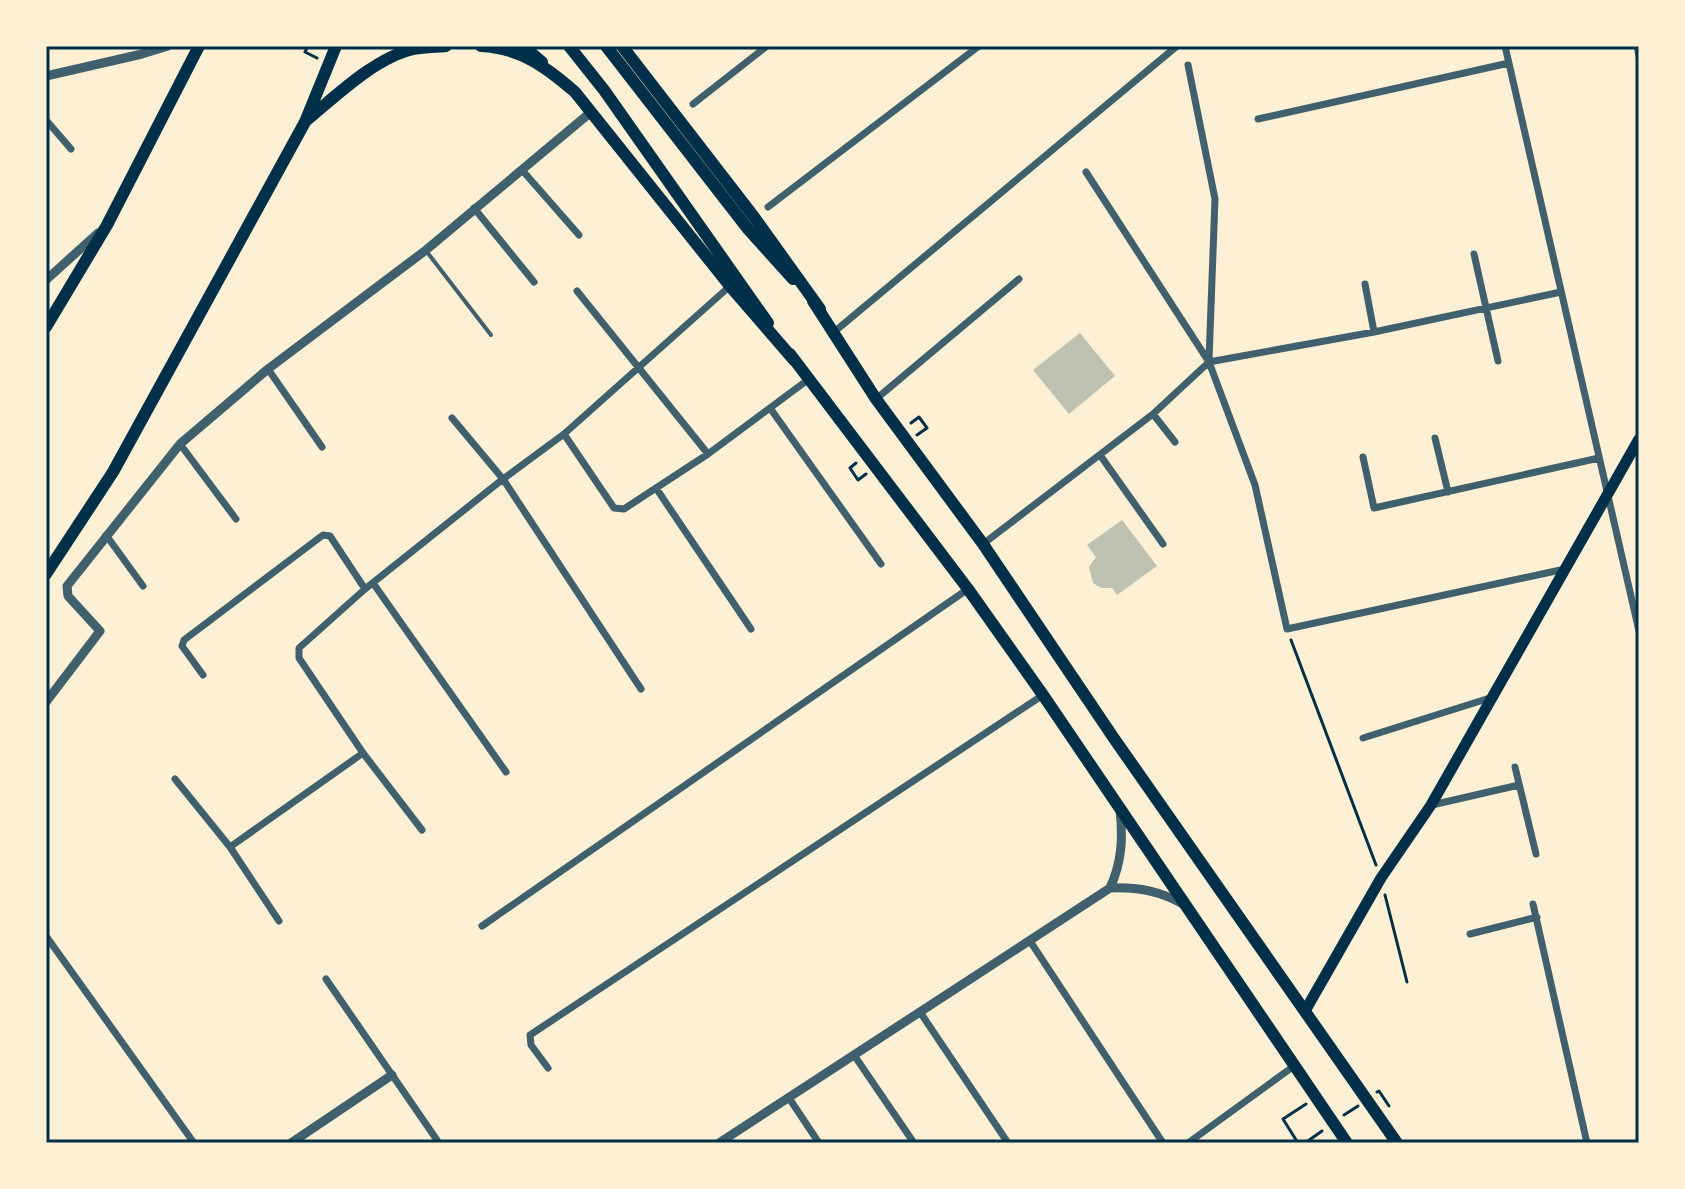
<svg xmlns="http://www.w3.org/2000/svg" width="1685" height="1189" font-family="Poppins,sans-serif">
	<rect width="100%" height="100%" fill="#fdf0d5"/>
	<!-- building -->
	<path fill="#bec0b2" d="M1080,333L1115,376L1069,414L1033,370Z
		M1122,520L1157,566L1117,595L1112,588H1101L1093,583L1089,567L1096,557L1087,545Z"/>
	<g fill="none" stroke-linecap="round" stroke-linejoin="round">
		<!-- path -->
		<path stroke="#003049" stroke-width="3" d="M308,46L305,52L317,58
			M911,423L919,417L927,428L917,435
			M856,463L850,468L858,480L866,474
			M1291,640L1376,865
			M1385,895L1407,982
			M1377,1092L1379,1091L1389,1106
			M1344,1115L1358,1106
			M1298,1143L1283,1119L1306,1104
			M1305,1143L1322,1131"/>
		<!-- service -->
		<path stroke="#3f606c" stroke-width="4" d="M427,252L491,335"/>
		<!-- minor -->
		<path stroke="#3f606c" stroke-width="7" d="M1505,46L1639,631
			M1637,46L1639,56
			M1188,65L1215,199L1209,360
			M693,104L767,46
			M1258,119L1509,63
			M46,120L71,149
			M522,170L579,235
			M1086,172L1209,362L1255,485L1287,629L1565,569
			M768,207L979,46
			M474,208L534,282
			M1474,254L1498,361
			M1365,284L1374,332
			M577,291L708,454
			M834,332L1177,46
			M268,369L322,447
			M876,399L1019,279
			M770,408L881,564
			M1153,414L1175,442
			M452,418L503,479L641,689
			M564,434L614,508L624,509L708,454L809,379
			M1435,438L1448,492
			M180,444L236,519
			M1100,455L1163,544
			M1363,457L1374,508L1599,458
			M656,488L751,629
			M106,535L143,586
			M983,544L1153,414L1209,362L1374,332L1561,292
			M373,583L506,772
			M203,675L182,646L184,640L323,535L330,536L365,589
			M1363,738L1493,697
			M1515,767L1536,854
			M175,779L230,847L279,921
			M1432,805L1519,785
			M422,830L363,753L299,658V648L365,589L503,479L564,434L730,286
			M230,847L363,753
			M1533,904L1587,1143
			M482,926L968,589
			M1470,934L1537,917
			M46,936L194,1143
			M1030,941L1163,1143
			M326,979L439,1143
			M920,1012L1008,1143
			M854,1055L914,1143
			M548,1068L531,1045L530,1035L1043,695
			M789,1098L819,1143
			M1188,1143L1294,1066"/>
		<!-- tertiary -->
		<path stroke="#3f606c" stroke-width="9" d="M46,76L142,54L168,46
			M46,280L98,233
			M46,702L100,631L68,596L67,586L180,444L268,369L426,250L591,112
			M1110,888C1122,862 1123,838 1120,810
			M291,1143L392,1075
			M719,1143L1110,888C1139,887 1160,891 1185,905"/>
		<!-- secondary -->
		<path stroke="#003049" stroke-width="11" d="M1305,1011L1381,878L1431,805L1639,439"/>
		<!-- primary -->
		<path stroke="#003049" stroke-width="12" d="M523,46L542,62
			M569,46L604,90L768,323
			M606,46L748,229L793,279
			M813,301L876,399L983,544L1113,737L1397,1143
			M790,354L968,589L1043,695L1347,1143"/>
		<!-- trunk -->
		<path stroke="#003049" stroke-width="12" d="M481,46C521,48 546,67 575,92L730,286L794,360
			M622,46L754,217L820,309
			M307,120C337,95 376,57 414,49C424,47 436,47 446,46
			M46,327L107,225L199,46
			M46,574L113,472L305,122L336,46"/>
	</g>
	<!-- border -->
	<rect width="1685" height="1189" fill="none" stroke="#fdf0d5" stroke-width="96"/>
	<rect x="48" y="48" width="1589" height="1093" fill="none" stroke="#003049" stroke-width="3"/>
</svg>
